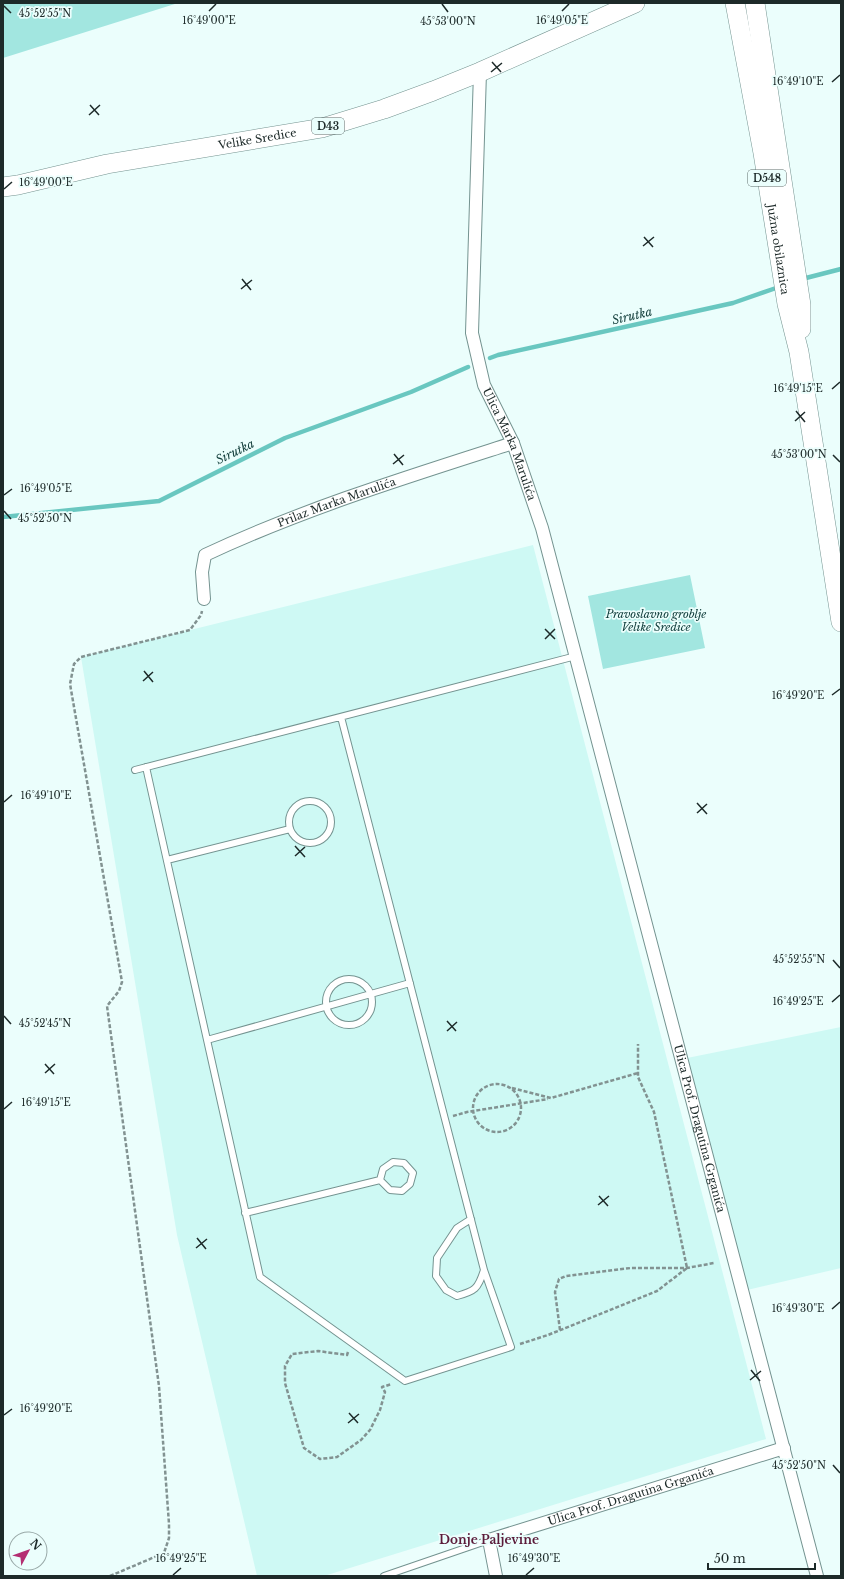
<svg xmlns="http://www.w3.org/2000/svg" width="844" height="1579" font-family="'Libre Baskerville',serif">
	<rect width="100%" height="100%" fill="#ebfefc"/>
	<!-- built -->
	<path fill="#cef9f4" d="M533,545L766,1439L324,1576H257L177,1235L81,657Z
		M841,1027V1268L743,1291L682,1059Z"/>
	<!-- green -->
	<path fill="#a2e6e0" d="M3,3H178L3,58Z
		M690,575L705,648L603,669L588,596Z"/>
	<g fill="none" stroke-linecap="round" stroke-linejoin="round">
		<!-- stream -->
		<path stroke="#69c7c0" stroke-width="4.5" d="M802,279L841,269
			M490,358L498,355L733,303L776,288
			M3,517L159,501L285,438L411,392L468,367"/>
		<!-- service casing -->
		<g stroke="#749390" stroke-width="8">
			<path id="service" d="M341,717L484,1270C478,1289 475,1291 457,1296L446,1290L436,1276L437,1258L457,1228L471,1219
				M146,767L260,1277L405,1381L511,1347L484,1270
				M135,770L576,656
				M289 822a21 21 0 1 1 42 0a21 21 0 1 1-42 0Z
				M167,860L290,829
				M326 1002a23 23 0 1 1 46 0a23 23 0 1 1-46 0Z
				M207,1040L410,983
				M245,1213L380,1180L383,1169L393,1162L404,1163L413,1173L410,1184L402,1191L390,1190L380,1180
				M384,1576L489,1540"/>
		</g>
		<!-- minor casing -->
		<g stroke="#749390" stroke-width="14">
			<g id="minor">
				<path id="s1" d="M480,72L472,333L484,385L513,443L542,528L817,1576"/>
				<path id="s2" d="M204,599L202,572L205,555C303,509 410,476 513,443"/>
				<path id="s3" d="M496,1576L489,1540L784,1448"/>
			</g>
		</g>
		<!-- primary casing -->
		<g stroke="#749390" stroke-width="20">
			<g id="primary">
				<path id="s4" d="M735,3L763,153L787,304L799,352L841,622"/>
				<path d="M755,3L801,305V329"/>
				<path id="s5" d="M3,187L18,185L107,164L322,128L384,109L433,91L480,72L635,3"/>
			</g>
		</g>
		<!-- path -->
		<path stroke="#829291" stroke-width="2.5" stroke-dasharray="4 2" stroke-linecap="butt" d="M473 1108a24 24 0 1 1 48 0a24 24 0 1 1-48 0Z
			M512,1088L551,1098L638,1073
			M453,1116L467,1112L548,1099
			M560,1330L555,1292L559,1279L566,1276L631,1268H687L714,1263
			M520,1344L548,1335L657,1291L687,1268L654,1112L638,1077V1044
			M348,1352L347,1355L318,1351L292,1354L285,1366V1383L304,1448L320,1459L337,1457L361,1440L370,1430L380,1410L385,1392L382,1387L392,1384
			M110,1576L164,1553L169,1538V1524L159,1386L107,1006L119,991L122,982L70,684L74,664L81,657L190,630L201,615L202,611"/>
		<!-- service -->
		<use href="#service" stroke="#fff" stroke-width="6"/>
		<!-- minor -->
		<use href="#minor" stroke="#fff" stroke-width="12"/>
		<!-- primary -->
		<use href="#primary" stroke="#fff" stroke-width="19"/>
	</g>
	<!-- ticks -->
	<path fill="none" stroke="#1d2a29" stroke-width="1.5" d="M442,4L448,12M4,6L11,13M209,11L216,4M562,11L569,4M492,62L501,72M491,72L502,63M832,82L840,75M90,105L99,115M89,115L100,105M4,189L12,182M644,237L653,247M643,246L654,237M242,279L251,290M241,289L252,280M832,389L840,382M796,411L805,422M795,421L805,412M394,454L403,465M833,455L840,462M393,464L404,455M4,495L12,489M4,511L11,519M545,629L555,639M545,639L555,629M144,671L153,682M143,681L153,672M832,695L840,689M4,802L12,795M697,803L707,814M697,813L707,804M295,846L305,857M295,856L305,847M833,960L840,968M832,1002L840,995M4,1016L11,1024M447,1021L456,1031M447,1031L457,1022M45,1064L54,1074M45,1073L55,1064M4,1109L12,1102M599,1196L608,1206M598,1205L609,1196M197,1238L206,1249M196,1248L207,1239M832,1309L840,1302M751,1370L760,1381M750,1380L761,1371M349,1413L358,1423M4,1415L12,1409M348,1423L359,1414M833,1465L840,1473M173,1575L181,1568M526,1575L534,1568"/>
	<g text-anchor="middle" stroke-width="3.5" stroke-linejoin="round" paint-order="stroke">
		<!-- shield labels -->
		<g fill="#ebfefc" stroke="#5b6a68" stroke-width="1">
			<rect x="312" y="118" width="32" height="16" rx="3"/>
			<rect x="748" y="170" width="38" height="16" rx="3"/>
		</g>
		<g font-size="10" font-weight="bold" fill="#1d2a29">
			<text x="328" y="130">D43</text>
			<text x="767" y="182">D548</text>
		</g>
		<!-- street labels -->
		<g font-size="11" fill="#1d2a29" stroke="#ebfefc">
			<text dy="4" stroke="none"><textPath href="#s5" startOffset="259">Velike Sredice</textPath></text>
			<text dy="4" stroke="none"><textPath href="#s4" startOffset="250">Južna obilaznica</textPath></text>
			<text dy="4" stroke="none"><textPath href="#s1" startOffset="379">Ulica Marka Marulića</textPath></text>
			<text dy="4" stroke="none"><textPath href="#s2" startOffset="186">Prilaz Marka Marulića</textPath></text>
			<text dy="4" stroke="none"><textPath href="#s1" startOffset="1090">Ulica Prof. Dragutina Grganića</textPath></text>
			<text dy="4" stroke="none"><textPath href="#s3" startOffset="185">Ulica Prof. Dragutina Grganića</textPath></text>
		</g>
		<!-- park labels -->
		<g font-size="11" font-style="italic" fill="#0b3937" stroke="#ebfefc">
			<text x="656" y="618">Pravoslavno groblje<tspan x="656" dy="13">Velike Sredice</tspan></text>
		</g>
		<!-- water labels -->
		<g font-size="12" font-style="italic" fill="#17423f" stroke="#ebfefc">
			<text transform="translate(632 316) rotate(-13)" y="4">Sirutka</text>
			<text transform="translate(235 452) rotate(-26)" y="4">Sirutka</text>
		</g>
		<!-- neighbourhood labels -->
		<g font-size="12" font-weight="bold" fill="#5b1a39" stroke="#ebfefc">
			<text x="489" y="1544">Donje Paljevine</text>
		</g>
	</g>
	<g font-size="10" text-anchor="middle" fill="#1d2a29" stroke="#ebfefc" stroke-width="3.5" stroke-linejoin="round" paint-order="stroke">
		<text x="45" y="17">45°52'55"N</text>
		<text x="209" y="24">16°49'00"E</text>
		<text x="562" y="24">16°49'05"E</text>
		<text x="448" y="25">45°53'00"N</text>
		<text x="798" y="85">16°49'10"E</text>
		<text x="46" y="186">16°49'00"E</text>
		<text x="798" y="392">16°49'15"E</text>
		<text x="799" y="458">45°53'00"N</text>
		<text x="46" y="492">16°49'05"E</text>
		<text x="45" y="522">45°52'50"N</text>
		<text x="798" y="699">16°49'20"E</text>
		<text x="46" y="799">16°49'10"E</text>
		<text x="799" y="963">45°52'55"N</text>
		<text x="798" y="1005">16°49'25"E</text>
		<text x="45" y="1027">45°52'45"N</text>
		<text x="46" y="1106">16°49'15"E</text>
		<text x="798" y="1312">16°49'30"E</text>
		<text x="46" y="1412">16°49'20"E</text>
		<text x="799" y="1469">45°52'50"N</text>
		<text x="181" y="1562">16°49'25"E</text>
		<text x="534" y="1562">16°49'30"E</text>
	</g>
	<!-- border -->
	<rect width="844" height="1579" fill="none" stroke="#1d2a29" stroke-width="8"/>
	<!-- north arrow -->
	<g transform="translate(28 1551) rotate(49)"><circle r="19" fill="#ebfefc" stroke="#99a9a8"/>
	<path d="M0-3L7 15L0 10L-7 15Z" fill="#b42e72"/>
	<text y="-6" font-size="11" font-weight="bold" text-anchor="middle" fill="#1d2a29">N</text>
	</g>
	<!-- scale -->
	<path d="M708 1563v6h107v-6" fill="none" stroke="#1d2a29" stroke-width="2"/>
	<text x="714" y="1563" font-size="12" fill="#1d2a29" stroke="#ebfefc" stroke-width="3" paint-order="stroke">50 m</text>
</svg>
